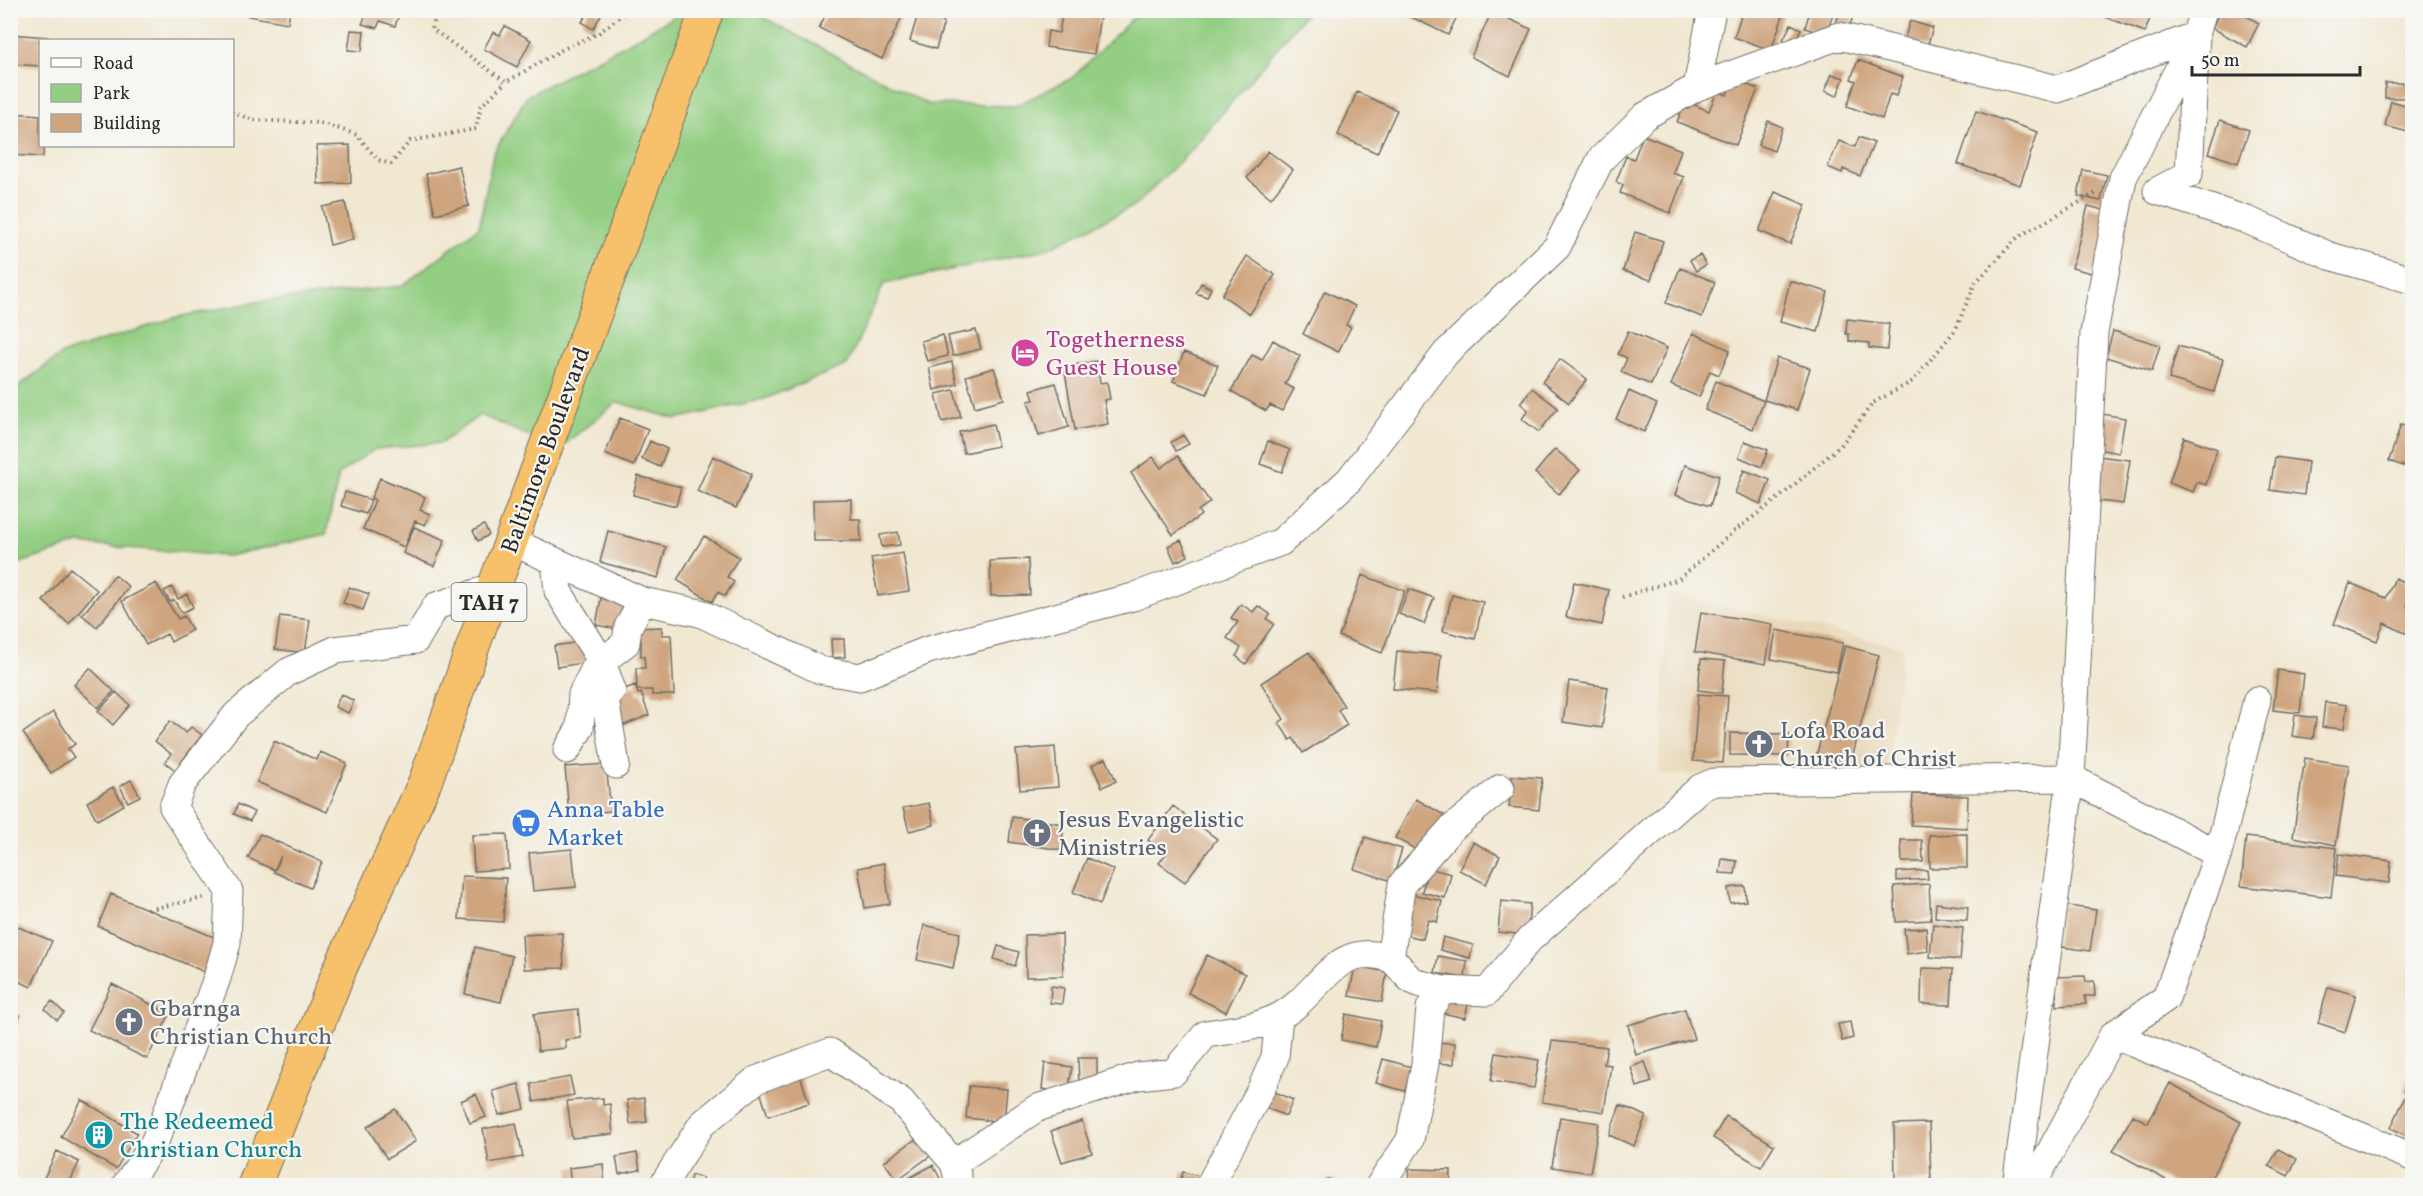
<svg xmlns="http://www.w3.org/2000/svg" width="2423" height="1196" font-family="Vollkorn,serif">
	<rect width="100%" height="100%" fill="#f6f6f2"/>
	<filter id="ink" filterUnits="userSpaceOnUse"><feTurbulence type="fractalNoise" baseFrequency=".0167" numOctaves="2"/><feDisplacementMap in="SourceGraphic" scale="12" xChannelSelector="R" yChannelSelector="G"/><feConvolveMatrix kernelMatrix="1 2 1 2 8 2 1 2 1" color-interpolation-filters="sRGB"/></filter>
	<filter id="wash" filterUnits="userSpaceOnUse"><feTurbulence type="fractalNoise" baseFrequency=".008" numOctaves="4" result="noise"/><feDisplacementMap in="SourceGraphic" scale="24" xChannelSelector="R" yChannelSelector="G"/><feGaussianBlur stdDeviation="1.35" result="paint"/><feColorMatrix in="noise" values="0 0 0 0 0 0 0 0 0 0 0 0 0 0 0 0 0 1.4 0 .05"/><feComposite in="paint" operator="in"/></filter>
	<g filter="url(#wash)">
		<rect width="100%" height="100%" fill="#f1e8d2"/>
		<!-- built -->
		<path fill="#e9d9ba" d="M1668,594L1903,647L1886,776L1659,774Z"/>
		<!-- green -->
		<path fill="#93ce82" stroke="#5f7c56" stroke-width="1.5" d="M684,11H751L927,104L1015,106L1072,78L1140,11H1308L1193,148L1136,205L1047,249L884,284L847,365L764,399L676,419L617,402L559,449L480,415L441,443L375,449L339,474L326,534L228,556L79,544L11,566V392L62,354L177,317L257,302L402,286L479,227L493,154L527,96L626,44Z"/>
		<g id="blocks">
			<!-- building -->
			<path fill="#cfa57f" d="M249,10H290L288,23L248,16Z
				M401,10L395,26L380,21L377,28L362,24L366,14L355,11Z
				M589,10H595L601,15L593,29L582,22Z
				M828,10H905L882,59L819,28Z
				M1063,10H1101L1094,54L1046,47L1048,31L1059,33Z
				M1409,10H1460L1448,35L1407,15Z
				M1743,10H1778L1784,13L1771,50L1734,37Z
				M1810,10H1823L1833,14L1826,35L1805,28Z
				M1841,10L1855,12L1849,27L1836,22Z
				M2087,10H2153L2145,32Z
				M2221,10H2236L2259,23L2247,47L2212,28Z
				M1492,11L1531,29L1510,76L1471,57Z
				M918,14L944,22L936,49L910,41Z
				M1910,21L1933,28L1927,47L1904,40Z
				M1791,24L1801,29L1793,45L1783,40Z
				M505,26L531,40L517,67L484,49L493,32L500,35Z
				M351,30L364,31L362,51L348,50Z
				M10,34L48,37L47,40H40V66L10,64Z
				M1858,60L1903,77L1896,96L1890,94L1882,119L1847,106L1856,81L1851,79Z
				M1832,74L1844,78L1837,96L1825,91Z
				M1733,79L1758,89L1736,145L1677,122L1685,101L1709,111L1717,91L1727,95Z
				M2385,83H2412V98H2385Z
				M1357,92L1397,110L1377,153L1338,135Z
				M2391,101L2412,107V133L2385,126Z
				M1976,111L2038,132L2020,185L1958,164Z
				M12,113L40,115V146H44L43,157L10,155Z
				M2220,120L2249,130L2238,163L2209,153Z
				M1768,121L1782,127L1774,151L1758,145Z
				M1643,135L1681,150L1673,173L1684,177L1670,213L1620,193L1623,185L1616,182L1626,156L1634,159Z
				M1859,137L1874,143L1860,176L1843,169L1842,173L1828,167L1839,141L1855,147Z
				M350,145L351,183L318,184L317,146Z
				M1268,151L1293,170L1271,198L1247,178Z
				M459,166L469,206L435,214L426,174Z
				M2083,170L2107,175L2101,201L2078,196Z
				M1775,192L1806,205L1790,244L1759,231Z
				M345,202L353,239L330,245L322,207Z
				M2088,206L2115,213L2099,275L2072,268Z
				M1635,232L1663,241L1651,280L1623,271Z
				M1700,255L1706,265L1696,271L1690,260Z
				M1247,256L1275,275L1250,314L1222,295Z
				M1680,268L1715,282L1702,317L1666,303Z
				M1790,281L1828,292L1818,332L1780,322Z
				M1201,283L1211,288L1207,297L1196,293Z
				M1325,291L1355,306L1346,325L1351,327L1338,352L1303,334Z
				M1847,319L1889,324L1887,350L1869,348V343L1849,341V334H1846Z
				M976,330L981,349L953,356L948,336Z
				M1628,331L1667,348L1651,385L1621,372L1627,358L1618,354Z
				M2113,331L2160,345L2152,371L2106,357Z
				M1693,333L1730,350L1719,375L1710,371L1699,397L1671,385Z
				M943,335L948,356L927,361L921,341Z
				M1273,340L1300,356L1285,384L1294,389L1282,411L1270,405L1266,411L1231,391L1252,355L1262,360Z
				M2178,346L2223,359L2214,392L2169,379Z
				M1184,352L1218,365L1207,394L1173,381Z
				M1777,358L1810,368L1797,410L1764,400Z
				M1560,359L1587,379L1569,403L1542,382Z
				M1097,361L1100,383L1107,382L1110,399L1104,400L1108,424L1075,430L1064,367Z
				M952,362L957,384L934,390L929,368Z
				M994,368L1004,399L975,407L966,376Z
				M1716,381L1764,401L1753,429L1705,410Z
				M1056,383L1069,427L1039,436L1028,401L1034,400L1031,390Z
				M1532,388L1558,408L1539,432L1522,419L1528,410L1520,403Z
				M954,390L961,417L942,422L936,394Z
				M1629,391L1657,404L1644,432L1616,419Z
				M2091,412L2125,418L2119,453L2085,447Z
				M620,418L648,429L634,466L605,454Z
				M993,424L998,446L964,453L959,432Z
				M2401,424L2412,428V469L2389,461Z
				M1183,435L1189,444L1176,451L1171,442Z
				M2184,437L2217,449L2206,485L2197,482L2193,492L2169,483Z
				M650,441L667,449L660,467L642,459Z
				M1268,441L1290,450L1282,472L1260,464Z
				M1745,441L1768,450L1762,467L1739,457Z
				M1555,449L1580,470L1559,494L1535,473Z
				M2090,455L2130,460L2123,504L2084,499Z
				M713,456L752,474L736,508L697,491Z
				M1178,456L1210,502L1198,511L1201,515L1173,535L1131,473L1153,457L1161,468Z
				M2275,457L2308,462L2304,495L2270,490Z
				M1685,465L1719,476L1710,506L1675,495Z
				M1744,470L1770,480L1761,504L1735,493Z
				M638,476L681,487L676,506L633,495Z
				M380,478L425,497L420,510L430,514L425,525L415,521L404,547L363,529L375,500L371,498Z
				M345,492L371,500L366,514L341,506Z
				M851,499V519H860L861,541H814L813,500Z
				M484,525L489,535L478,541L473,531Z
				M414,527L445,540L434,566L403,553Z
				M608,531L666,547L658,578L600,562Z
				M898,532L900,545L882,547L880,535Z
				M704,536L739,557L727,577L734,582L725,596L718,592L712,602L677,580Z
				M1181,540L1188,556L1175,562L1168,546Z
				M903,553L909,591L878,596L871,558Z
				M1028,559L1030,595L991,596L990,561Z
				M70,568L97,590L69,624L43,601Z
				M115,575L129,587L97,627L82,615Z
				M1362,575L1405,591L1382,653L1339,636Z
				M2395,578L2412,586L2407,606L2412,608V636L2384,623L2377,641L2334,624L2350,583L2386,598Z
				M1574,582L1609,590L1602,625L1566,617Z
				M156,583L178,619L184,616L192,630L171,642L167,634L146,645L122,601Z
				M172,587L178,599L187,594L193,607L182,613L174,600L170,602L164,591Z
				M349,587L369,594L363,610L343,603Z
				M1409,589L1434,598L1424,624L1399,614Z
				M1452,595L1483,602L1475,639L1443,631Z
				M601,598L629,601L621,630L596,625Z
				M1241,604L1253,612L1258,606L1270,614L1267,619L1274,624L1246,664L1236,656L1241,648L1227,638L1238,622L1231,618Z
				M1701,612L1773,624L1766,664L1695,652Z
				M280,616L310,620L305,653L275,649Z
				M662,627V635H671L674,695H652V690H637L636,668H645L644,656H641V640L635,643L636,628Z
				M1776,630L1843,643L1837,672L1771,659Z
				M831,639H844L845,657L832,658Z
				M586,641L589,662L557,667L554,646Z
				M1845,646L1879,655L1850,766L1816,757Z
				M1397,651L1441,655L1437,693L1393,689Z
				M1309,652L1344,706L1338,710L1347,725L1303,753L1293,738L1290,740L1279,723L1284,719L1261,683Z
				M1701,659L1725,661L1722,693L1698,690Z
				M90,668L114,691L98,708L74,685Z
				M2278,670L2304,674L2300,713L2273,710Z
				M1569,681L1608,687L1602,728L1563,722Z
				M635,685L638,694L641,693L649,715L622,726L610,695Z
				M116,692L130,705L113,725L98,711Z
				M341,694L354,701L348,713L335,707Z
				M1698,694L1728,696L1723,763L1693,761Z
				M2325,702L2347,705L2344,729L2322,727Z
				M53,712L75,744L68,749L74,757L51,773L23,733Z
				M2295,715L2316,718L2313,739L2292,736Z
				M170,721L186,733L191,727L202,735L175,770L165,762L171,754L155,741Z
				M1730,733L1789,734L1788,756L1730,755Z
				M274,741L317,760L320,752L347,763L327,812L257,782Z
				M1055,747L1058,787L1020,790L1016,750Z
				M1106,758L1116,781L1102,787L1092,765Z
				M2305,758L2349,765L2336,845L2293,837Z
				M606,764L611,811L569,815L565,767Z
				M1512,776L1542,778L1539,810L1509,807Z
				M131,780L140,796L128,802L120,786Z
				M113,787L124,805L97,820L87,802Z
				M1913,794L1968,796L1967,828L1911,825Z
				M1416,799L1444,815L1422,853L1395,838Z
				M929,803L934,825L909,831L903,808Z
				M238,804L254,812L250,821L234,814Z
				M1173,806L1217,839L1185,882L1159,863L1166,854L1148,840Z
				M1012,817L1064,824L1061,850L1009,842Z
				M260,834L322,862L310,888L274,872L281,856L274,870L248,858Z
				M507,834L509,869L474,871L472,835Z
				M1967,834V868H1930L1929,835Z
				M1365,837L1402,849L1392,881L1354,869Z
				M2246,837L2337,848L2331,897L2241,886Z
				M1901,840H1922L1923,862H1902Z
				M1473,842L1500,856L1486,884L1459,870Z
				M572,849L576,887L533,891L529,853Z
				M2339,854L2391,861L2389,883L2336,876Z
				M1087,858L1114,870L1100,904L1073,892Z
				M1722,859L1737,861L1735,874L1720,873Z
				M884,863L890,904L865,908L858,868Z
				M1428,868L1451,874L1445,898L1422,892Z
				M1927,870L1928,879L1897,881V872Z
				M462,876L506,878L503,922L459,919Z
				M1929,884L1931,920L1896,922L1894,886Z
				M1745,886L1746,901L1730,903L1728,888Z
				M1407,893L1442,901L1437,922L1428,920L1423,939L1398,933Z
				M111,894L221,940L207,973L98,926Z
				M1501,901L1530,904L1527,935L1498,932Z
				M1936,903L1968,907L1967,921L1935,917Z
				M2062,905L2096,910L2090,951L2056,946Z
				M1933,924L1963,928L1960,960L1930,957Z
				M924,925L960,933L953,968L917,960Z
				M16,926L52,941L31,987L10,977V938Z
				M1926,928L1928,951L1907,954L1904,929Z
				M562,933L564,968L524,969L522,935Z
				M1062,934L1063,976L1026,977L1025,935Z
				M1443,937L1473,945L1470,958L1440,950Z
				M998,946L1019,952L1015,966L994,959Z
				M475,947L512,956L501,1002L465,994Z
				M1207,955L1245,974L1226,1012L1188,993Z
				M1438,956L1467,961L1465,978L1435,973Z
				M1355,966L1387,972L1382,1002L1349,996Z
				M1922,968L1953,969L1951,1005L1921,1004Z
				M2085,976L2086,982L2094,981L2095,996H2085L2086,1004L2057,1006L2055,977Z
				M112,984L170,1014L147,1059L89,1030Z
				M1051,986L1064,988L1062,1004L1050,1003Z
				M2328,987L2356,995L2345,1032L2318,1023Z
				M1445,999L1468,1004L1465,1018L1442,1013Z
				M52,1001L64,1013L57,1020L45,1009Z
				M578,1009L581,1038L565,1040L566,1048L538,1051L534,1014Z
				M1685,1009L1694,1039L1636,1055L1628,1025Z
				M10,1012L20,1015L11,1043H10Z
				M1346,1014L1381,1021L1376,1047L1341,1040Z
				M1850,1022L1853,1038L1842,1041L1838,1024Z
				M1552,1041L1607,1047L1604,1064L1611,1065L1604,1112L1542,1102Z
				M1427,1042L1455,1043L1454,1064L1426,1063Z
				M1496,1053L1539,1060L1534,1088L1491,1081Z
				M1078,1058H1097V1086H1079Z
				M1383,1059L1412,1067L1405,1091L1376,1083Z
				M1645,1062L1652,1082L1637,1087L1631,1067Z
				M1045,1063L1072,1067L1068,1093L1042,1089Z
				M800,1075L809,1103L768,1116L759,1088Z
				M570,1077L574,1095L534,1102L531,1084Z
				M2410,1077L2412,1078V1095L2404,1091Z
				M2170,1083L2241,1122L2207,1186H2177L2113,1151L2133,1115L2148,1123Z
				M519,1084L525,1109L499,1115L493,1091Z
				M969,1086L1007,1089L1004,1122L966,1118Z
				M1266,1088L1293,1100L1286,1116L1259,1105Z
				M476,1094L486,1117L470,1123L461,1101Z
				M2406,1095L2412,1098V1138L2391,1128Z
				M603,1098V1105L610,1104L613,1134L572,1138L567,1101Z
				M644,1098L647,1122L630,1124L627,1100Z
				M82,1100L137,1133L116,1169L61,1137Z
				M1620,1105L1646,1116L1634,1146L1609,1135Z
				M395,1109L416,1141L387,1159L367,1127Z
				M1726,1116L1774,1145L1761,1167L1713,1138Z
				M1560,1117L1599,1123L1590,1173L1552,1167Z
				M1082,1121L1092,1153L1062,1162L1051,1131Z
				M516,1123L523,1157L489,1163L483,1129Z
				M1929,1123L1931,1181L1895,1182L1894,1124Z
				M924,1133L937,1151L897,1180L884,1162Z
				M2278,1149L2297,1159L2288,1176L2269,1166Z
				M57,1151L79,1162L68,1186H59L44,1178Z
				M637,1153L640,1170L619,1174L616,1157Z
				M603,1164L605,1186H571L569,1168Z
				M933,1165L944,1186H914L909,1178Z
				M1409,1169L1451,1170L1450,1186H1409Z
				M1183,1172L1204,1177L1202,1186H1179Z
				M691,1175L703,1178L702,1186H689Z
				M1327,1179L1349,1185V1186H1325Z"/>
		</g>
	</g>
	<g filter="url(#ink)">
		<use href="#blocks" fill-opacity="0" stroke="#706d65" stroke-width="1.5"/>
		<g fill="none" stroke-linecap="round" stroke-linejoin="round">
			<!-- minor casing -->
			<g stroke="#706d65" stroke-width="29">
				<path id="minor" d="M1697,87L1712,10
					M511,541L642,601L700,613L820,670L860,677L928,650L1133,597L1281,542L1349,480L1446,353L1557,247L1601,159L1645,116L1697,87L1839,36L2058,89L2196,35L2189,174L2157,191L2247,220L2330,256L2412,280
					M555,562L558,591L602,662L612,690L605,699L616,765
					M567,750L580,728L582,694L596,666L626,643L628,627L642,601
					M1390,958L1402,884L1451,829L1501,788
					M2113,1035L2412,1157
					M954,1163L1037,1108L1138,1076L1174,1072L1206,1034C1230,1030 1256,1028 1278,1017C1320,996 1333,940 1388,958C1398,961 1403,975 1412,980C1421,985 1433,987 1443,990
					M125,1186L152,1147L164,1120L217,978L227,943L229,891L173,807L182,784L236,715L288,672L335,650L416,640L436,606L494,587
					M662,1186L702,1124L756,1080L830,1052L901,1101L954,1163L960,1186
					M1209,1186L1261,1089L1275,1057L1279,1017
					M1379,1186L1410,1140L1425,1064L1430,1008L1443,990L1487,992L1529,940L1700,788L1714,782L2071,778L2218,854
					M2016,1186L2071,778L2094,333L2123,178L2196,35L2203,10
					M2032,1186L2113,1035L2166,998L2218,854L2257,700"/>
			</g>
			<!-- highway casing -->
			<g stroke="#706d65" stroke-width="35">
				<path id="highway" d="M254,1186L339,971L425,782L494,587L707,10"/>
			</g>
			<!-- path -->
			<path stroke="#706d65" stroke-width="4" stroke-dasharray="1.5 4.5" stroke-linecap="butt" d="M438,10L432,29L506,82L563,49L597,34L629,10
				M232,112L253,120L319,123L337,128L357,135L378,160L391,164L410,141L476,129L481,106L506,82
				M1622,597L1679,579L1733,532L1780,497L1841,445L1873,403L1913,381L1956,329L1975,283L2018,237L2096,193
				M155,908L204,898"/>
			<!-- minor -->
			<use href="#minor" stroke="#fff" stroke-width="27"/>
			<!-- highway -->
			<use href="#highway" stroke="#f6c16b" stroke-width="33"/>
		</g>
	</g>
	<!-- icons -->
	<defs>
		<g id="hotel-disc" transform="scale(1.5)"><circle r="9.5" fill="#d1479c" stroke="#f6f6f2"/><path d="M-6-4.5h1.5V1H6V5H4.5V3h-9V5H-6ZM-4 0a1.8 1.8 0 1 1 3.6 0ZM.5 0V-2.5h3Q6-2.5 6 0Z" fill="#fff"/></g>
		<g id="church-disc" transform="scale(1.5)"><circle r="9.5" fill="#6b7280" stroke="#f6f6f2"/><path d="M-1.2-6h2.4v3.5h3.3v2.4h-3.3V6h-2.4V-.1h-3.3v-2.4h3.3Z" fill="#fff"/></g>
		<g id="supermarket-disc" transform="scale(1.5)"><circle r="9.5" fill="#3f7fe0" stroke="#f6f6f2"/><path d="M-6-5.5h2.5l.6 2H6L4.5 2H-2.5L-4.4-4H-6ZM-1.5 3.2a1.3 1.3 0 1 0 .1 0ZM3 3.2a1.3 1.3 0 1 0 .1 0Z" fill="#fff"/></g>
		<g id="building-disc" transform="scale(1.5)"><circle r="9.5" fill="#0f9aa8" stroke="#f6f6f2"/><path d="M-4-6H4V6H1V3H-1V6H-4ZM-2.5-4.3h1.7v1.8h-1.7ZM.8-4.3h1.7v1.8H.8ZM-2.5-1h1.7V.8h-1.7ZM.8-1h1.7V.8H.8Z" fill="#fff"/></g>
	</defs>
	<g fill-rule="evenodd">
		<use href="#hotel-disc" x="1025" y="353"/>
		<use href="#church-disc" x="1759" y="744"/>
		<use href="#supermarket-disc" x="526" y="823"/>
		<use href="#church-disc" x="1037" y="833"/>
		<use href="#church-disc" x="129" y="1022"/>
		<use href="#building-disc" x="99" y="1135"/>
	</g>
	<g text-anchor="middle" stroke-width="4.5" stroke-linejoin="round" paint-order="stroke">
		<!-- shield labels -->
		<rect fill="#f6f6f2" stroke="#686867" stroke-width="1.5" x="451.5" y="583" width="75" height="38" rx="4.5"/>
		<g font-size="22" font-weight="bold" fill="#2b2b2b">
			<text x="489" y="610">TAH 7</text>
		</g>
		<!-- hotel labels -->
		<g font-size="24" fill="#b23c85" stroke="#f6f6f2" text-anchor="start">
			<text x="1046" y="347">Togetherness<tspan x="1046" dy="28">Guest House</tspan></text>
		</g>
		<!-- street labels -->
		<g font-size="24" fill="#2b2b2b" stroke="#f6f6f2">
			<text transform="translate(545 450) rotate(-70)" y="8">Baltimore Boulevard</text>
		</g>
		<!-- worship labels -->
		<g font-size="24" fill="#5b616d" stroke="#f6f6f2" text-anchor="start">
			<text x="1780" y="738">Lofa Road<tspan x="1780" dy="28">Church of Christ</tspan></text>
			<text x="1058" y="827">Jesus Evangelistic<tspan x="1058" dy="28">Ministries</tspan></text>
			<text x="150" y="1016">Gbarnga<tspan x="150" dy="28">Christian Church</tspan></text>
		</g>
		<!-- shop labels -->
		<g font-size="24" fill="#366cbe" stroke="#f6f6f2" text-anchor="start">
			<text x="547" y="817">Anna Table<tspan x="547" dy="28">Market</tspan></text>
		</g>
		<!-- culture labels -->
		<g font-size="24" fill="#0d838f" stroke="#f6f6f2" text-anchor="start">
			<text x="120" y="1129">The Redeemed<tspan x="120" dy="28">Christian Church</tspan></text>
		</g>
	</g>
	<!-- margin -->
	<rect width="2423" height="1196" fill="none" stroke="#f6f6f2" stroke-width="36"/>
	<!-- legend -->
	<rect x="39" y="39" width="195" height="108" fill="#f6f6f2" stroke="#a5a5a2" stroke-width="1.5"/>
	<rect x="51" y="58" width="30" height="9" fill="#ffffff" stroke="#a5a5a2" stroke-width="1.5"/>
	<text x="93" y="69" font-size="18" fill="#2b2b2b">Road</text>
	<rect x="51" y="84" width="30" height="18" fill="#93ce82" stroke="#a5a5a2" stroke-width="1.5"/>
	<text x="93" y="99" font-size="18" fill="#2b2b2b">Park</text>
	<rect x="51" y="114" width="30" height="18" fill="#cfa57f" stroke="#a5a5a2" stroke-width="1.5"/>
	<text x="93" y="129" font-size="18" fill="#2b2b2b">Building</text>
	<!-- scale -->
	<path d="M2192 66v9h168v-9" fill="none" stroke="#2b2b2b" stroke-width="3"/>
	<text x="2201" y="66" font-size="18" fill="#2b2b2b" stroke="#f6f6f2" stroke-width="4.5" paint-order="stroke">50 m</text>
</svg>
